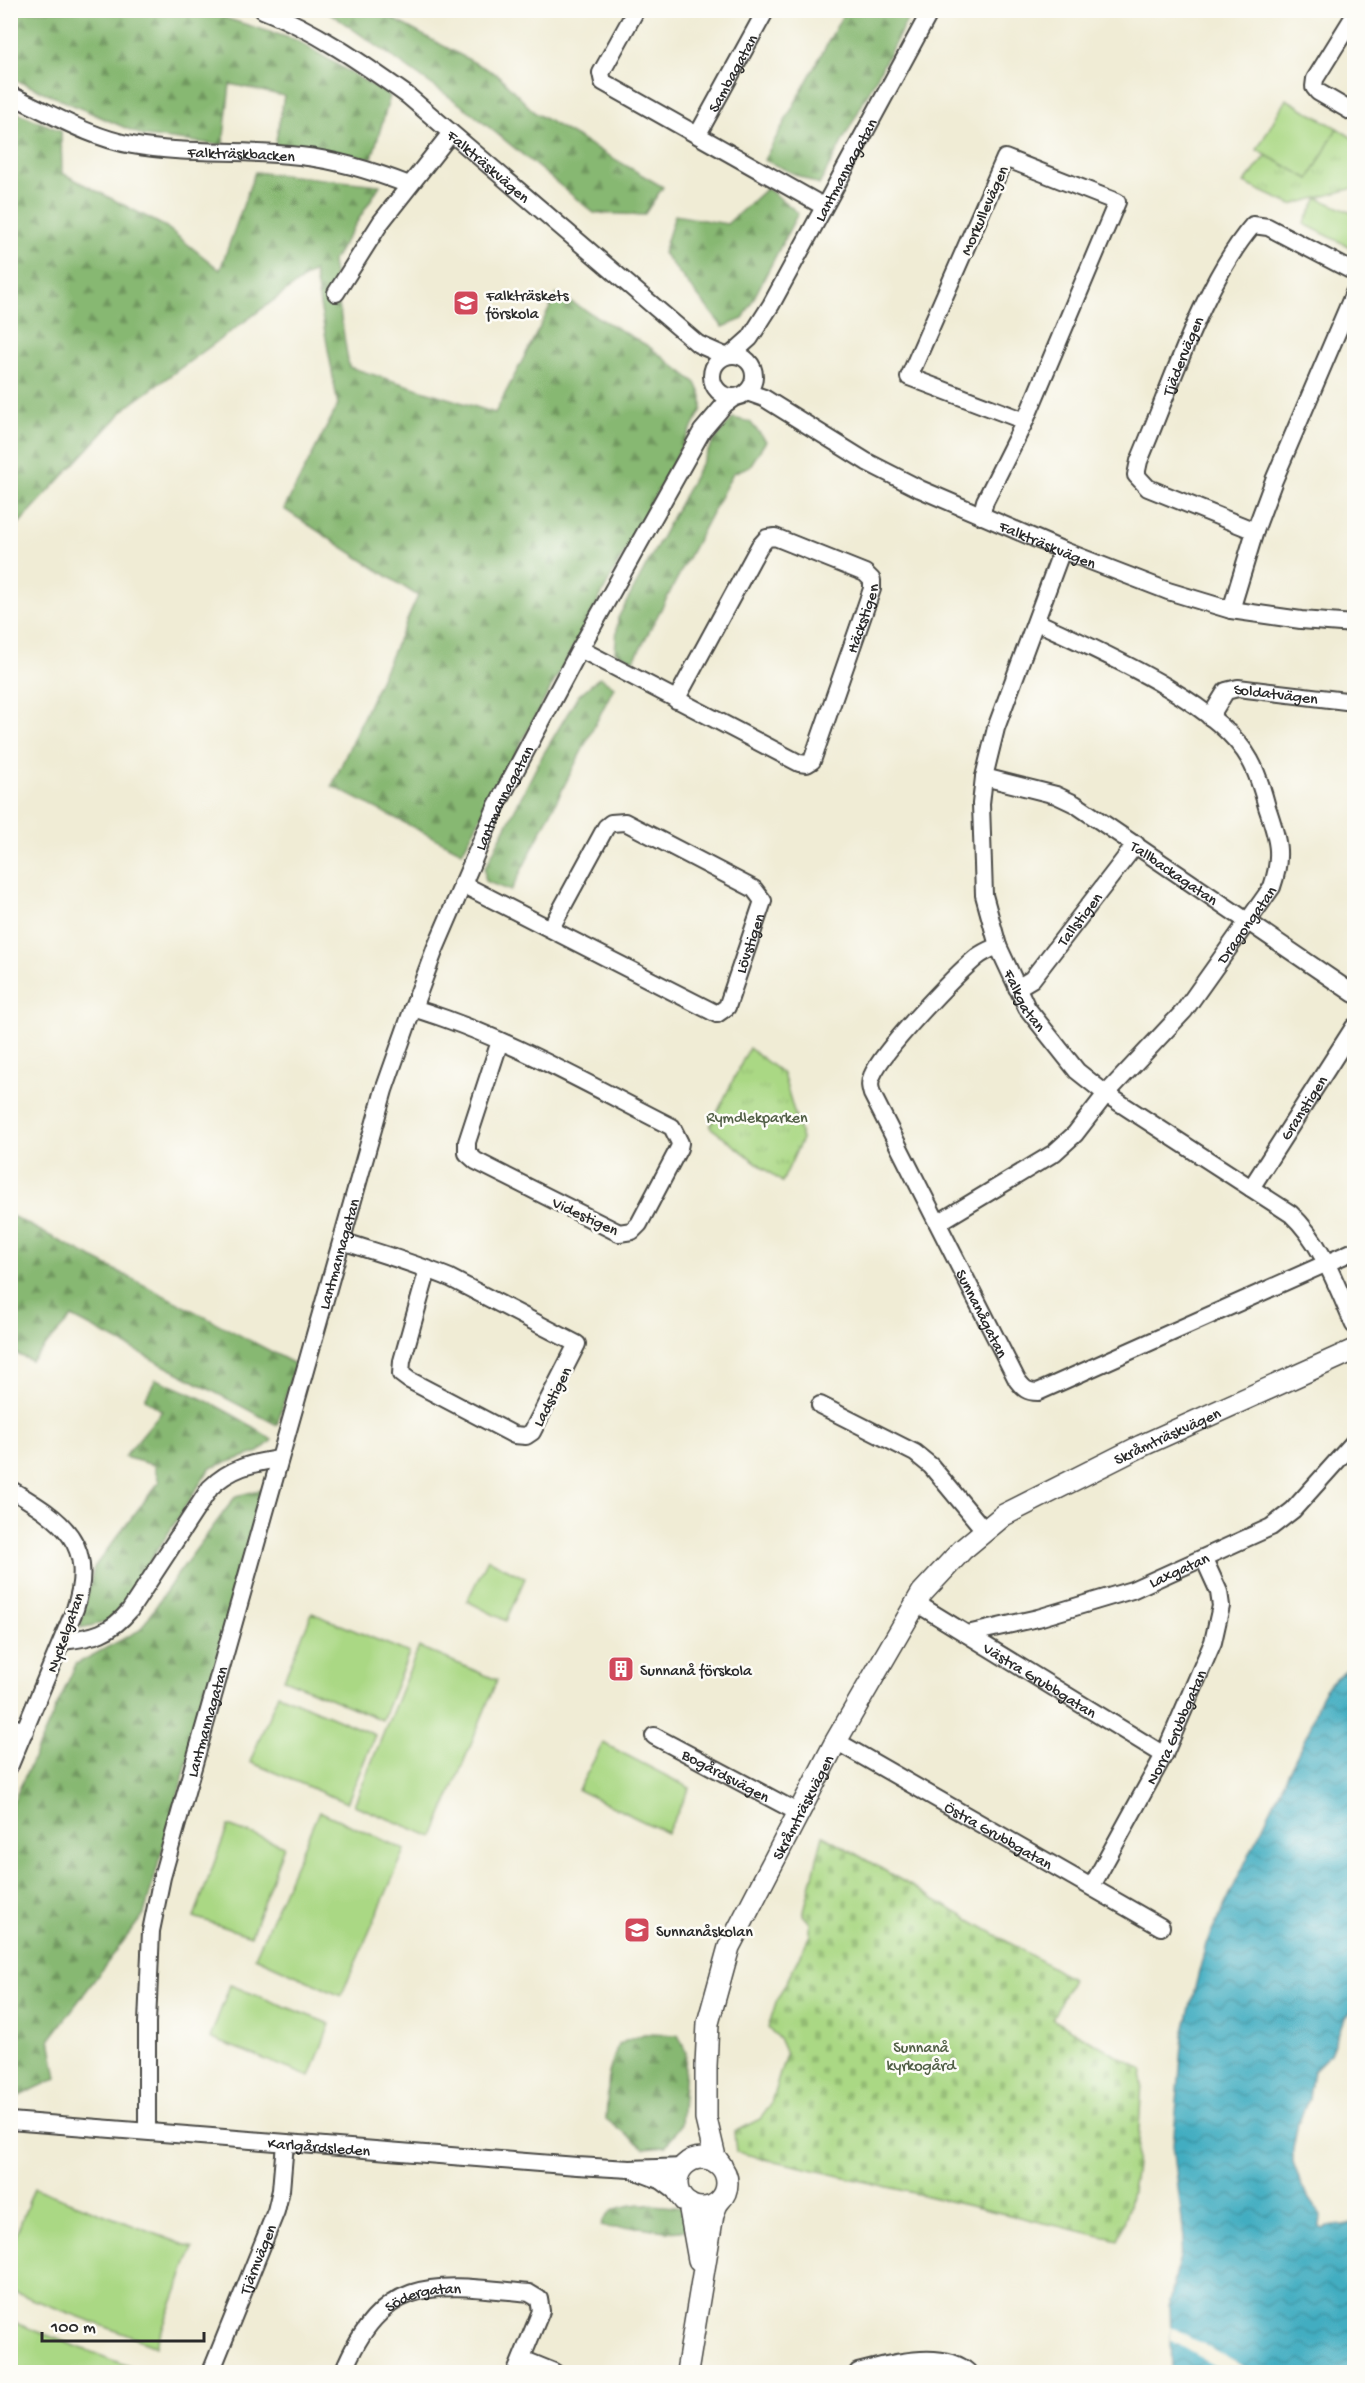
<svg xmlns="http://www.w3.org/2000/svg" width="1365" height="2383" font-family="'Gochi Hand',sans-serif">
	<defs>
		<pattern id="grass-tufts" width="24" height="20" patternUnits="userSpaceOnUse" patternTransform="scale(1.5)"><rect width="24" height="20" fill="#aad884"/><path d="M3 7l-1-3M5 7V3M7 7l1-3M15 17l-1-3M17 17v-4M19 17l1-3" fill="none" stroke="#92ba72"/></pattern>
		<pattern id="forest-firs" width="22" height="20" patternUnits="userSpaceOnUse" patternTransform="scale(1.5)"><rect width="22" height="20" fill="#87b872"/><path d="M5 1l3.5 6h-7zM16 11l3.5 6h-7z" fill="#6f965e"/></pattern>
		<pattern id="cemetery-stones" width="16" height="16" patternUnits="userSpaceOnUse" patternTransform="scale(1.5)"><rect width="16" height="16" fill="#aad884"/><path d="M2 7V4a2 2 0 0 1 4 0v3zM10 15v-3a2 2 0 0 1 4 0v3z" fill="#92ba72"/></pattern>
		<pattern id="water-waves" width="16" height="10" patternUnits="userSpaceOnUse" patternTransform="scale(1.5)"><rect width="16" height="10" fill="#42adc1"/><path d="M0 5q4-4 8 0t8 0" fill="none" stroke="#378d9d"/></pattern>
	</defs>
	<rect width="100%" height="100%" fill="#fdfcf7"/>
	<filter id="ink" filterUnits="userSpaceOnUse"><feTurbulence type="fractalNoise" baseFrequency=".0167" numOctaves="2"/><feDisplacementMap in="SourceGraphic" scale="12" xChannelSelector="R" yChannelSelector="G"/><feConvolveMatrix kernelMatrix="1 2 1 2 8 2 1 2 1" color-interpolation-filters="sRGB"/></filter>
	<filter id="wash" filterUnits="userSpaceOnUse"><feTurbulence type="fractalNoise" baseFrequency=".008" numOctaves="4" result="noise"/><feDisplacementMap in="SourceGraphic" scale="24" xChannelSelector="R" yChannelSelector="G"/><feGaussianBlur stdDeviation="1.35" result="paint"/><feColorMatrix in="noise" values="0 0 0 0 0 0 0 0 0 0 0 0 0 0 0 0 0 1.4 0 .05"/><feComposite in="paint" operator="in"/></filter>
	<g filter="url(#wash)">
		<rect width="100%" height="100%" fill="#f0ecd5"/>
		<!-- grass -->
		<path fill="url(#grass-tufts)" stroke="#6a8258" stroke-width="1.5" d="M1337,128L1354,139V188L1291,205L1244,183L1267,155L1309,179Z
			M749,1048L783,1074L802,1139L782,1182L710,1127Z"/>
		<!-- forest -->
		<path fill="url(#forest-firs)" stroke="#59724e" stroke-width="1.5" d="M227,10L225,18L296,40L390,96L372,158L275,146L284,96L230,84L223,145L144,136L11,78V11Z
			M327,11H378L498,75L535,113L663,187L644,215L594,213L468,110Z
			M845,11H912L819,185L764,160Z
			M11,110L61,131L62,173L166,227L220,270L255,172L380,185L332,262L349,367L495,413L557,294L648,346L696,383L702,396V409L462,852L332,786L418,596L284,509L338,405L314,271L127,407L11,532Z
			M767,188L798,213L743,319L723,327L663,253L675,215L727,224Z
			M733,418L750,422L766,441L750,466L733,473L634,660L615,652L618,618L713,442Z
			M600,677L614,687L511,891L485,881V868L541,758L578,696Z
			M10,1215L295,1364L277,1425L72,1317L31,1361L11,1351Z
			M156,1379C197,1395 237,1414 272,1440L259,1452L210,1468L112,1621L80,1628L94,1567L159,1482L154,1465L124,1457L162,1411L145,1399Z
			M261,1490V1504L144,1914L50,2039L57,2078L11,2100V1807L76,1664L140,1630L177,1575L236,1496Z
			M644,2034L678,2035L686,2052L681,2124L666,2146L644,2148L606,2119L609,2073L618,2044Z
			M641,2204L686,2208L690,2228C673,2236 656,2228 638,2227C624,2227 615,2230 601,2226C607,2207 624,2206 641,2204Z"/>
		<!-- cemetery -->
		<path fill="url(#cemetery-stones)" stroke="#6a8258" stroke-width="1.5" d="M823,1835L1072,1979L1052,2019L1143,2070C1138,2125 1140,2188 1118,2240L736,2152L734,2132L760,2119L770,2106L786,2054L779,2038L768,2028L776,2002L810,1935V1923L803,1915Z"/>
		<!-- pitch -->
		<path fill="#aad884" stroke="#6a8258" stroke-width="1.5" d="M1286,99L1337,128L1309,179L1257,150Z
			M1318,198L1354,214V238L1350,247L1304,224Z
			M488,1559L525,1578L506,1621L467,1601Z
			M312,1613L409,1653L382,1720L284,1679Z
			M419,1647L497,1680L433,1837L354,1805Z
			M278,1694L375,1735L347,1803L250,1762Z
			M603,1743L690,1788L667,1833L578,1790Z
			M319,1811L405,1850L341,1996L255,1957Z
			M228,1826L284,1846L251,1936L194,1917Z
			M230,1985L330,2024L310,2077L210,2038Z
			M34,2188L193,2248L156,2346L11,2291V2248Z
			M10,2321L141,2371L140,2372H11Z"/>
		<!-- water -->
		<path fill="url(#water-waves)" stroke="#366c76" stroke-width="1.5" d="M1354,1665V2007L1344,2019L1330,2054L1313,2071L1309,2098L1298,2123L1293,2149V2162L1303,2189L1321,2215L1320,2227L1323,2229C1333,2223 1343,2228 1354,2222V2372H1172L1170,2302L1184,2238L1173,2145L1183,2035L1206,1944L1310,1728C1320,1695 1323,1683 1354,1665Z"/>
		<!-- pier -->
		<path fill="#f0ecd5" d="M1170,2326L1253,2372H1226L1171,2340Z"/>
	</g>
	<g filter="url(#ink)">
		<g fill="none" stroke-linecap="round" stroke-linejoin="round">
			<!-- minor casing -->
			<g stroke="#494844" stroke-width="20">
				<g id="minor">
					<path id="s1" d="M263,10C315,30 362,63 407,95L698,344L725,356"/>
					<path d="M636,10L601,73L603,82L823,206"/>
					<path d="M1354,16L1315,79L1314,87L1318,92L1354,113"/>
					<path id="s2" d="M10,95C51,113 88,137 132,145C188,155 244,149 300,156C338,160 373,171 409,185"/>
					<path id="s3" d="M698,134L766,10"/>
					<path d="M336,293L381,222L451,133"/>
					<circle cx="733" cy="376" r="21"/>
					<path id="s4" d="M731,355L750,338L771,305L931,10"/>
					<path id="s5" d="M747,392L764,398L867,462L920,489L1062,550L1168,591L1231,610L1301,620L1354,624"/>
					<path d="M981,516L985,501L1025,421L1117,202L1005,158L909,377L1025,421"/>
					<path id="s6" d="M1255,531L1148,488L1136,475L1139,461C1170,389 1203,283 1253,225L1268,227L1354,272"/>
					<path id="s7" d="M1062,550L996,728L984,777L981,804L984,895L998,946L1027,1008L1077,1071L1106,1094L1291,1214C1322,1243 1337,1287 1354,1325"/>
					<path d="M1231,610L1255,531L1274,480L1354,293"/>
					<path id="s8" d="M580,649L799,763L807,764L812,761L872,589V580L865,573L775,537L767,538L759,547L676,700"/>
					<path id="s9" d="M1210,717L1226,691L1238,688L1354,702"/>
					<path id="s10" d="M984,777L1056,795L1075,804L1354,994"/>
					<path id="s11" d="M462,884L717,1014L727,1007L763,901L754,889L625,822L611,823L606,827L551,928"/>
					<path id="s12" d="M998,946C991,949 983,952 977,957C954,976 882,1051 872,1076C869,1083 870,1087 872,1094L1017,1380C1024,1389 1027,1392 1038,1392L1354,1251"/>
					<path id="s13" d="M1017,988L1032,979L1136,844"/>
					<path d="M413,1008C503,1035 587,1084 672,1127L680,1143L679,1148L639,1224L632,1231L619,1233L476,1161L467,1153V1142L500,1041"/>
					<path id="s14" d="M1251,1188L1354,1027"/>
					<path id="s15" d="M938,1223L1054,1153L1075,1134L1106,1094L1184,1011L1272,887C1283,855 1278,839 1267,807C1263,792 1258,774 1250,760C1218,701 1096,650 1037,622"/>
					<path d="M342,1241C378,1253 414,1263 450,1278L577,1344L532,1432L526,1436L514,1435L409,1380L401,1374L402,1361L428,1269"/>
					<path d="M820,1405L915,1453L931,1466L985,1531"/>
					<path d="M10,1489C62,1520 97,1543 75,1609L10,1765"/>
					<path id="s16" d="M916,1603L1164,1755"/>
					<path id="s17" d="M967,1634L1038,1618L1132,1590L1271,1527L1293,1510L1354,1442"/>
					<path d="M63,1641C94,1637 110,1634 130,1610L210,1488C230,1468 252,1463 279,1459"/>
					<path d="M10,1726L25,1731"/>
					<path id="s18" d="M654,1736L799,1813"/>
					<path id="s19" d="M836,1741L1161,1927"/>
					<path id="s20" d="M1092,1886L1164,1755L1213,1642L1221,1606L1219,1592L1204,1559"/>
					<path id="s21" d="M10,2121L577,2166L630,2169L684,2167"/>
					<path id="s22" d="M147,2131V2023L151,1931L162,1877L384,1090L413,1008L435,949L497,805L580,649L702,431L725,404L735,397"/>
					<path d="M636,2171L662,2181L678,2193"/>
					<path d="M522,2359L554,2372"/>
					<path id="s23" d="M211,2372L276,2211L281,2190L285,2143"/>
					<path id="s24" d="M343,2372C384,2272 437,2284 529,2293L539,2299L541,2311L516,2372"/>
					<path d="M858,2372C887,2364 943,2349 968,2372"/>
				</g>
			</g>
			<!-- major casing -->
			<g stroke="#494844" stroke-width="24">
				<g id="major">
					<circle cx="702" cy="2183" r="25"/>
					<path id="s25" d="M721,2165L715,2157L706,2119V2066L708,2023L729,1947L836,1741L922,1593L962,1550L1004,1515L1141,1446L1354,1350"/>
					<path d="M689,2204L699,2260"/>
					<path d="M687,2372L713,2214L717,2204"/>
				</g>
			</g>
			<!-- minor -->
			<use href="#minor" stroke="#fff" stroke-width="16"/>
			<!-- major -->
			<use href="#major" stroke="#fff" stroke-width="21"/>
		</g>
	</g>
	<!-- icons -->
	<defs>
		<g id="school-square" transform="scale(1.35)"><rect x="-9" y="-9" width="18" height="18" rx="4" fill="#d1495b" stroke="#fdfcf7"/><path d="M0-5L7-2L0 1L-7-2ZM-4 1L0 2.5L4 1V4Q0 6-4 4Z" fill="#fff"/></g>
		<g id="building-square" transform="scale(1.35)"><rect x="-9" y="-9" width="18" height="18" rx="4" fill="#d1495b" stroke="#fdfcf7"/><path d="M-4-6H4V6H1V3H-1V6H-4ZM-2.5-4.3h1.7v1.8h-1.7ZM.8-4.3h1.7v1.8H.8ZM-2.5-1h1.7V.8h-1.7ZM.8-1h1.7V.8H.8Z" fill="#fff"/></g>
	</defs>
	<g fill-rule="evenodd">
		<use href="#school-square" x="466" y="303"/>
		<use href="#building-square" x="621" y="1669"/>
		<use href="#school-square" x="637" y="1930"/>
	</g>
	<g text-anchor="middle" stroke-width="5" stroke-linejoin="round" paint-order="stroke">
		<!-- street labels -->
		<g font-size="16" fill="#2b2b2b" stroke="#fdfcf7">
			<text dy="6" stroke="none"><textPath href="#s3" startOffset="70">Sambagatan</textPath></text>
			<text dy="6" stroke="none"><textPath href="#s2" startOffset="242">Falkträskbacken</textPath></text>
			<text dy="6" stroke="none"><textPath href="#s1" startOffset="276">Falkträskvägen</textPath></text>
			<text dy="6" stroke="none"><textPath href="#s4" startOffset="219">Lantmannagatan</textPath></text>
			<text transform="translate(983 210) rotate(-66)" y="6">Morkullevägen</text>
			<text dy="6" stroke="none"><textPath href="#s6" startOffset="261">Tjädervägen</textPath></text>
			<text dy="6" stroke="none"><textPath href="#s5" startOffset="338">Falkträskvägen</textPath></text>
			<text dy="6" stroke="none"><textPath href="#s8" startOffset="412">Häckstigen</textPath></text>
			<text dy="6" stroke="none"><textPath href="#s9" startOffset="81">Soldatvägen</textPath></text>
			<text dy="6" stroke="none"><textPath href="#s22" startOffset="1389">Lantmannagatan</textPath></text>
			<text dy="6" stroke="none"><textPath href="#s10" startOffset="216">Tallbackagatan</textPath></text>
			<text dy="6" stroke="none"><textPath href="#s13" startOffset="94">Tallstigen</textPath></text>
			<text dy="6" stroke="none"><textPath href="#s15" startOffset="435">Dragongatan</textPath></text>
			<text dy="6" stroke="none"><textPath href="#s11" startOffset="366">Lövstigen</textPath></text>
			<text dy="6" stroke="none"><textPath href="#s7" startOffset="472">Falkgatan</textPath></text>
			<text dy="6" stroke="none"><textPath href="#s14" startOffset="96">Granstigen</textPath></text>
			<text transform="translate(586 1215) rotate(25)" y="6">Videstigen</text>
			<text dy="6" stroke="none"><textPath href="#s22" startOffset="903">Lantmannagatan</textPath></text>
			<text dy="6" stroke="none"><textPath href="#s12" startOffset="447">Sunnanågatan</textPath></text>
			<text transform="translate(551 1396) rotate(-62)" y="6">Ladstigen</text>
			<text dy="6" stroke="none"><textPath href="#s25" startOffset="922">Skråmträskvägen</textPath></text>
			<text dy="6" stroke="none"><textPath href="#s17" startOffset="222">Laxgatan</textPath></text>
			<text transform="translate(64 1632) rotate(-70)" y="6">Nyckelgatan</text>
			<text dy="6" stroke="none"><textPath href="#s16" startOffset="146">Västra Grubbgatan</textPath></text>
			<text dy="6" stroke="none"><textPath href="#s22" startOffset="417">Lantmannagatan</textPath></text>
			<text dy="6" stroke="none"><textPath href="#s20" startOffset="180">Norra Grubbgatan</textPath></text>
			<text dy="6" stroke="none"><textPath href="#s18" startOffset="82">Bogårdsvägen</textPath></text>
			<text dy="6" stroke="none"><textPath href="#s25" startOffset="382">Skråmträskvägen</textPath></text>
			<text dy="6" stroke="none"><textPath href="#s19" startOffset="188">Östra Grubbgatan</textPath></text>
			<text dy="6" stroke="none"><textPath href="#s21" startOffset="310">Karlgårdsleden</textPath></text>
			<text dy="6" stroke="none"><textPath href="#s23" startOffset="122">Tjärnvägen</textPath></text>
			<text dy="6" stroke="none"><textPath href="#s24" startOffset="118">Södergatan</textPath></text>
		</g>
		<!-- poi labels -->
		<g font-size="16" fill="#2b2b2b" stroke="#fdfcf7" text-anchor="start">
			<text x="486" y="300">Falkträskets<tspan x="486" dy="18">förskola</tspan></text>
			<text x="640" y="1675">Sunnanå förskola</text>
			<text x="656" y="1936">Sunnanåskolan</text>
		</g>
		<!-- park labels -->
		<g font-size="16" fill="#515f46" stroke="#fdfcf7">
			<text x="757" y="1122">Rymdlekparken</text>
			<text x="921" y="2052">Sunnanå<tspan x="921" dy="18">kyrkogård</tspan></text>
		</g>
	</g>
	<!-- margin -->
	<rect width="1365" height="2383" fill="none" stroke="#fdfcf7" stroke-width="36"/>
	<!-- scale -->
	<path d="M42 2332v9h162v-9" fill="none" stroke="#2b2b2b" stroke-width="3"/>
	<text x="51" y="2332" font-size="18" fill="#2b2b2b" stroke="#fdfcf7" stroke-width="4.5" paint-order="stroke">100 m</text>
</svg>
